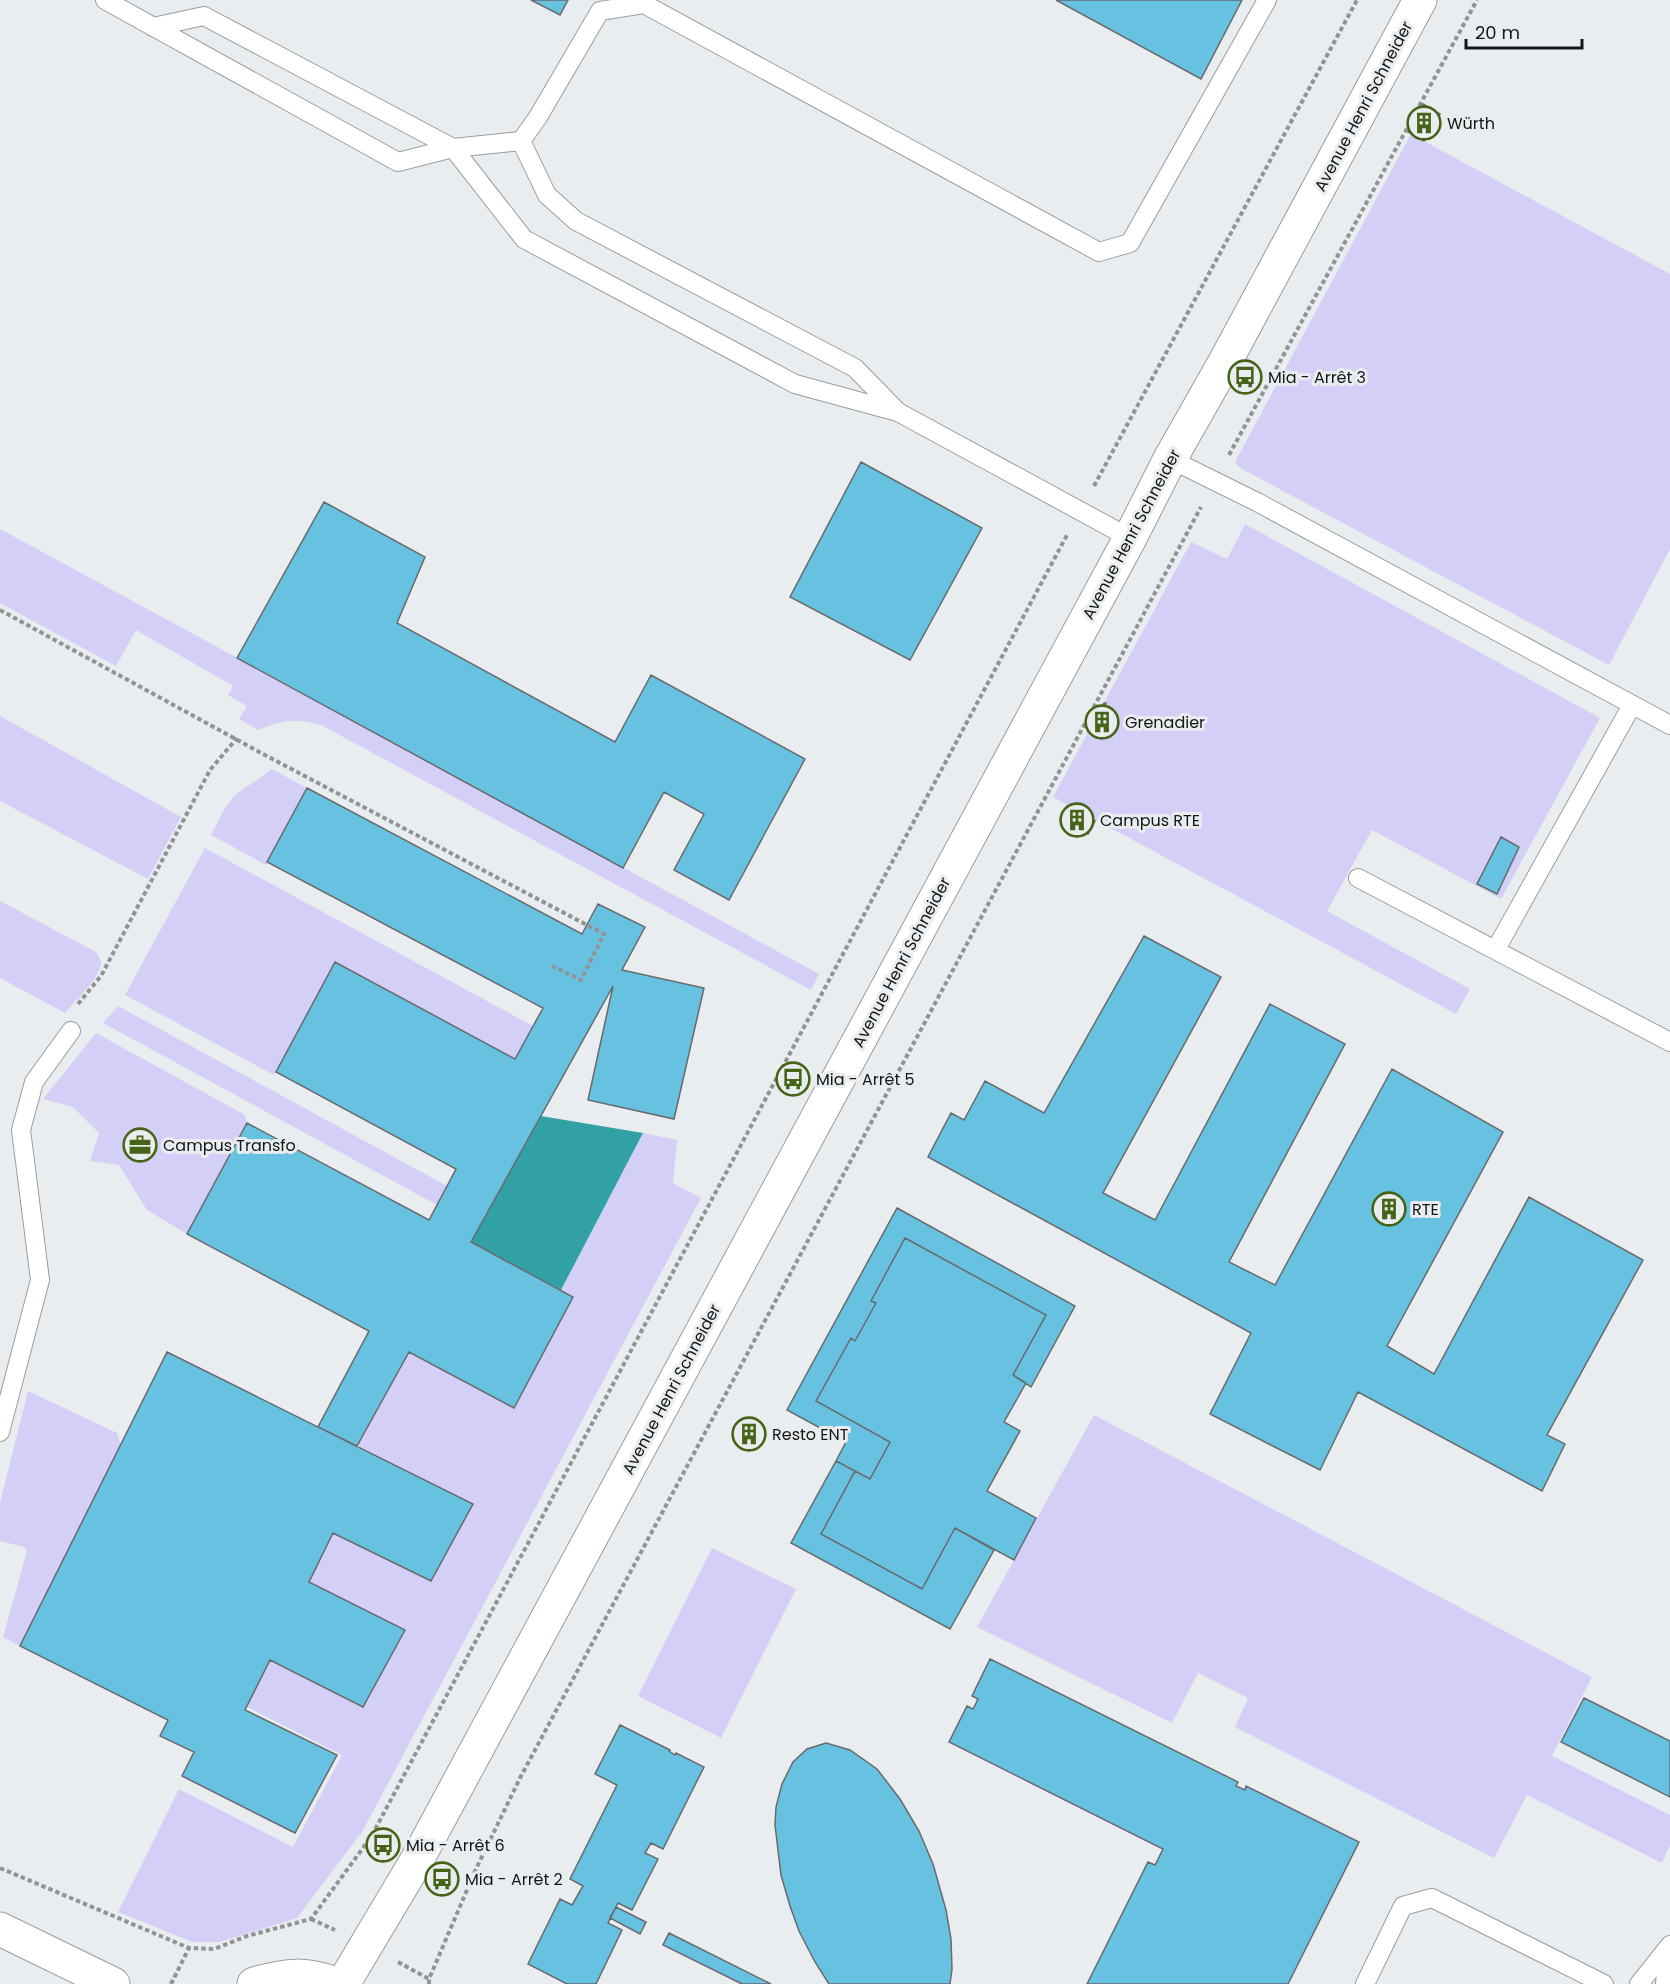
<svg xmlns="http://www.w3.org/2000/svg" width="1670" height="1984" font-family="Poppins,sans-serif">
	<rect width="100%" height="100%" fill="#eaedef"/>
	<!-- green -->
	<path fill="#d4cff6" d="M1411,134L1670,274V549L1609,665L1240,468L1235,462Z
		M1245,524L1600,718L1501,899L1372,830L1327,911L1470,989L1456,1014L1053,797L1191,542L1227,559Z
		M0,529L819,974L811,990L321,725C294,718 284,720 258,730L239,719L247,706L228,695L233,686L136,630L116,666L0,603Z
		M0,716L181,817L148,879L0,801Z
		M272,769L307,788L266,865L211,835L223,811L235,795Z
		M205,848L533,1026L515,1059L335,963L274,1075L125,995Z
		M0,901L96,952C98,955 100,958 101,961C103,975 74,1002 65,1013L0,978Z
		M118,1006L447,1186L437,1205L103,1023Z
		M96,1033L245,1115L247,1123L187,1234L147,1210L119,1165L90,1161L99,1133L73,1107L43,1099Z
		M643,1133L677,1140L673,1183L701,1198L362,1832L297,1918L220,1942H192L118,1912L179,1789L293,1847L342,1755L247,1707L270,1660L363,1707L405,1630L309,1582L333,1533L472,1504L357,1446L409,1352L514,1407L573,1297L561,1290Z
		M28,1391L117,1433L121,1445L20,1646L3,1637L27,1551L24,1547L0,1541V1503Z
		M1094,1415L1592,1677L1552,1756L1670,1815V1845L1662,1863L1527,1795L1494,1858L1235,1727L1248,1698L1198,1673L1172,1723L977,1627Z
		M712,1548L796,1589L721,1738L638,1696Z"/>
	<!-- water -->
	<path fill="#31a1a5" d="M541,1116L643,1133L561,1290L471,1242Z"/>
	<!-- building -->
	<path fill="#67c2e1" stroke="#676a6b" stroke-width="1.5" d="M531,0H568L560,15Z
		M1056,0H1242L1201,79Z
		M1423,104L1440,114L1424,141L1408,132Z
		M861,462L982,528L910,660L790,597Z
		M324,502L425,557L397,623L615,742L651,675L805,759L729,900L674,870L704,814L664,792L623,868L237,658Z
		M1104,703H1106L1104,707L1115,713L1103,736L1091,730L1090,733L1088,732Z
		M307,788L582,934L598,904L645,927L622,970L704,988L674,1119L588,1100L613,986L471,1242L573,1297L514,1408L409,1352L357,1446L318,1427L369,1331L187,1234L247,1123L429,1220L456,1169L276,1072L335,962L515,1059L543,1008L267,862Z
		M1067,806L1095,821L1088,834L1060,819Z
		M1501,837L1519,847L1497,894L1477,884Z
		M1144,936L1221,977L1103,1193L1155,1220L1270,1004L1345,1044L1229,1262L1275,1285L1392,1069L1503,1132L1387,1346L1434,1374L1529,1197L1643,1260L1547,1435L1565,1444L1542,1491L1358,1392L1320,1470L1210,1414L1251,1333L928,1157L951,1113L964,1120L985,1081L1044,1113Z
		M897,1208L1075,1306L1031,1387L1013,1375L1046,1315L905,1238L871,1301L876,1303L855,1341L851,1338L816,1401L890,1442L870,1479L836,1461L846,1442L787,1410Z
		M905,1238L1046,1315L1013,1375L1026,1383L1004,1422L1020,1431L987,1491L1036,1518L1014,1560L955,1528L922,1589L821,1534L855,1471L870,1479L890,1442L816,1401L851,1338L855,1341L876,1303L871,1301Z
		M167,1352L473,1504L431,1581L333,1533L309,1582L405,1630L363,1707L270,1660L245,1710L337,1755L295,1833L182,1776L194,1752L160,1736L168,1720L20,1646Z
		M749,1420L761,1426L750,1447L738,1441Z
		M836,1461L855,1471L821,1534L922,1589L955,1528L994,1550L950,1629L791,1543Z
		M990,1659L1238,1782L1236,1786L1245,1790L1246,1786L1359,1842L1288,1984H1087L1148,1862L1155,1865L1163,1849L949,1742L967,1706L973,1709L978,1699L972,1696Z
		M1584,1698L1670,1741V1797L1561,1742Z
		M620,1725L670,1750L669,1751L675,1755L676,1753L704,1767L663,1849L651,1843L645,1853L658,1859L632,1910L618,1903L608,1923L622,1930L596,1984H567L528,1964L560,1899L572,1905L583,1886L570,1879L617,1785L595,1774Z
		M826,1743L850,1750L877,1769L900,1799L919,1831L933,1864L946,1910L951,1939L952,1969L950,1984H829L815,1962L799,1931L790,1906L781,1875L775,1825L776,1807L782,1784L793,1762L807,1749Z
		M616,1907L646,1922L640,1934L610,1918Z
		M669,1933L771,1984H742L663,1945Z"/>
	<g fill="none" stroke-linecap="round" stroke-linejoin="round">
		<!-- lane casing -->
		<g stroke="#9a9d9f" stroke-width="20">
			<path id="lane" d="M105,0L398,162L453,148L521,141L538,117L600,11L644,4L1099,252L1130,243L1267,0
				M153,27L204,16L453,148L524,239L795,384L898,412L1130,538
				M521,141L547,195L576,221L855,368L897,411
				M1170,459L1257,502L1670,725
				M1358,878L1670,1042
				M1496,949L1632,705
				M0,1432L40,1280L21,1130L34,1082L71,1031
				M1365,1984L1403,1906L1432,1898L1604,1984
				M1639,1984L1670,1945
				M1665,1984L1667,1962L1670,1953"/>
		</g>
		<!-- street casing -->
		<g stroke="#9a9d9f" stroke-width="35">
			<path id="street" d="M0,1929L113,1984
				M254,1984C288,1974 304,1973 337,1984
				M343,1984L417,1860L1130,538L1170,459L1225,362L1420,0"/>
		</g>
		<!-- path -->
		<path stroke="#919395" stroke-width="4" stroke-dasharray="4.5 3" stroke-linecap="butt" d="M1229,455L1477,0
			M1094,486L1357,0
			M0,610L263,754L604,934L581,980L552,966
			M78,1004L101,976L210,770L237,738
			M0,1868L189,1948L214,1949L247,1936L311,1919L371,1837L1067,535
			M311,1919L335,1930
			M398,1962L429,1979
			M171,1984L189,1948
			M429,1984V1979L476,1869L520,1778L1201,507"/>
		<!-- lane -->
		<use href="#lane" stroke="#fff" stroke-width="18"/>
		<!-- street -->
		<use href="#street" stroke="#fff" stroke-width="33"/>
	</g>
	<!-- icons -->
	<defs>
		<g id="building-ring" transform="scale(1.725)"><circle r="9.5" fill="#eaedef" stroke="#466418" stroke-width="1.5"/><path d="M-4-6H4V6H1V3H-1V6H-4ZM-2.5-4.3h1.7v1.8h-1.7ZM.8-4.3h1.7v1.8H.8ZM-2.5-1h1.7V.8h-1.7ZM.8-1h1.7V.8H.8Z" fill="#466418"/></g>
		<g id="bus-ring" transform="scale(1.725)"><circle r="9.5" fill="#eaedef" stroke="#466418" stroke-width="1.5"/><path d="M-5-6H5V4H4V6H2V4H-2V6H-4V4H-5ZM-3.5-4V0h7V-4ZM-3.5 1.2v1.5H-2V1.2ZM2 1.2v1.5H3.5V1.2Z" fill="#466418"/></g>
		<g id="office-ring" transform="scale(1.725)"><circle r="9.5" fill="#eaedef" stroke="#466418" stroke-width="1.5"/><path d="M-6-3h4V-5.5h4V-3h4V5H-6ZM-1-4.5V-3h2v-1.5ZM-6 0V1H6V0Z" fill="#466418"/></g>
	</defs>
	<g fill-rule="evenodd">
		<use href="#building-ring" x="1424" y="123"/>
		<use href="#bus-ring" x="1245" y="377"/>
		<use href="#building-ring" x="1102" y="722"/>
		<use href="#building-ring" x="1077" y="820"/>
		<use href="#bus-ring" x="793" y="1079"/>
		<use href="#office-ring" x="140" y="1145"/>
		<use href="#building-ring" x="1389" y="1209"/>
		<use href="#building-ring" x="749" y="1434"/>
		<use href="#bus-ring" x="383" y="1845"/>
		<use href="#bus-ring" x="442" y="1879"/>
	</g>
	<g text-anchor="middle" stroke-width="6" stroke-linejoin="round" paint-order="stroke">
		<!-- street labels -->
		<g font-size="16" fill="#141516" stroke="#eaedef">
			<text transform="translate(1363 106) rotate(-62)" y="6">Avenue Henri Schneider</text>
			<text transform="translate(1131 534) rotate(-62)" y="6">Avenue Henri Schneider</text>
			<text transform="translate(901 962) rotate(-62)" y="6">Avenue Henri Schneider</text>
			<text transform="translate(671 1389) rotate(-62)" y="6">Avenue Henri Schneider</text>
		</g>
		<!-- poi labels -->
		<g font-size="16" fill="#141516" stroke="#eaedef" text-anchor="start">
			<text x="1447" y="129">Würth</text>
			<text x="1268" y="383">Mia - Arrêt 3</text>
			<text x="1125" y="728">Grenadier</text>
			<text x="1100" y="826">Campus RTE</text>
			<text x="816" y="1085">Mia - Arrêt 5</text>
			<text x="163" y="1151">Campus Transfo</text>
			<text x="1412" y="1215">RTE</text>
			<text x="772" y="1440">Resto ENT</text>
			<text x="406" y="1851">Mia - Arrêt 6</text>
			<text x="465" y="1885">Mia - Arrêt 2</text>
		</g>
	</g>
	<!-- scale -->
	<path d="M1466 39v9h116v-9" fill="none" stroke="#141516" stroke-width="3"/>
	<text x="1475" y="39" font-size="18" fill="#141516" stroke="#eaedef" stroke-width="4.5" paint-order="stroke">20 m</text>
</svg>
